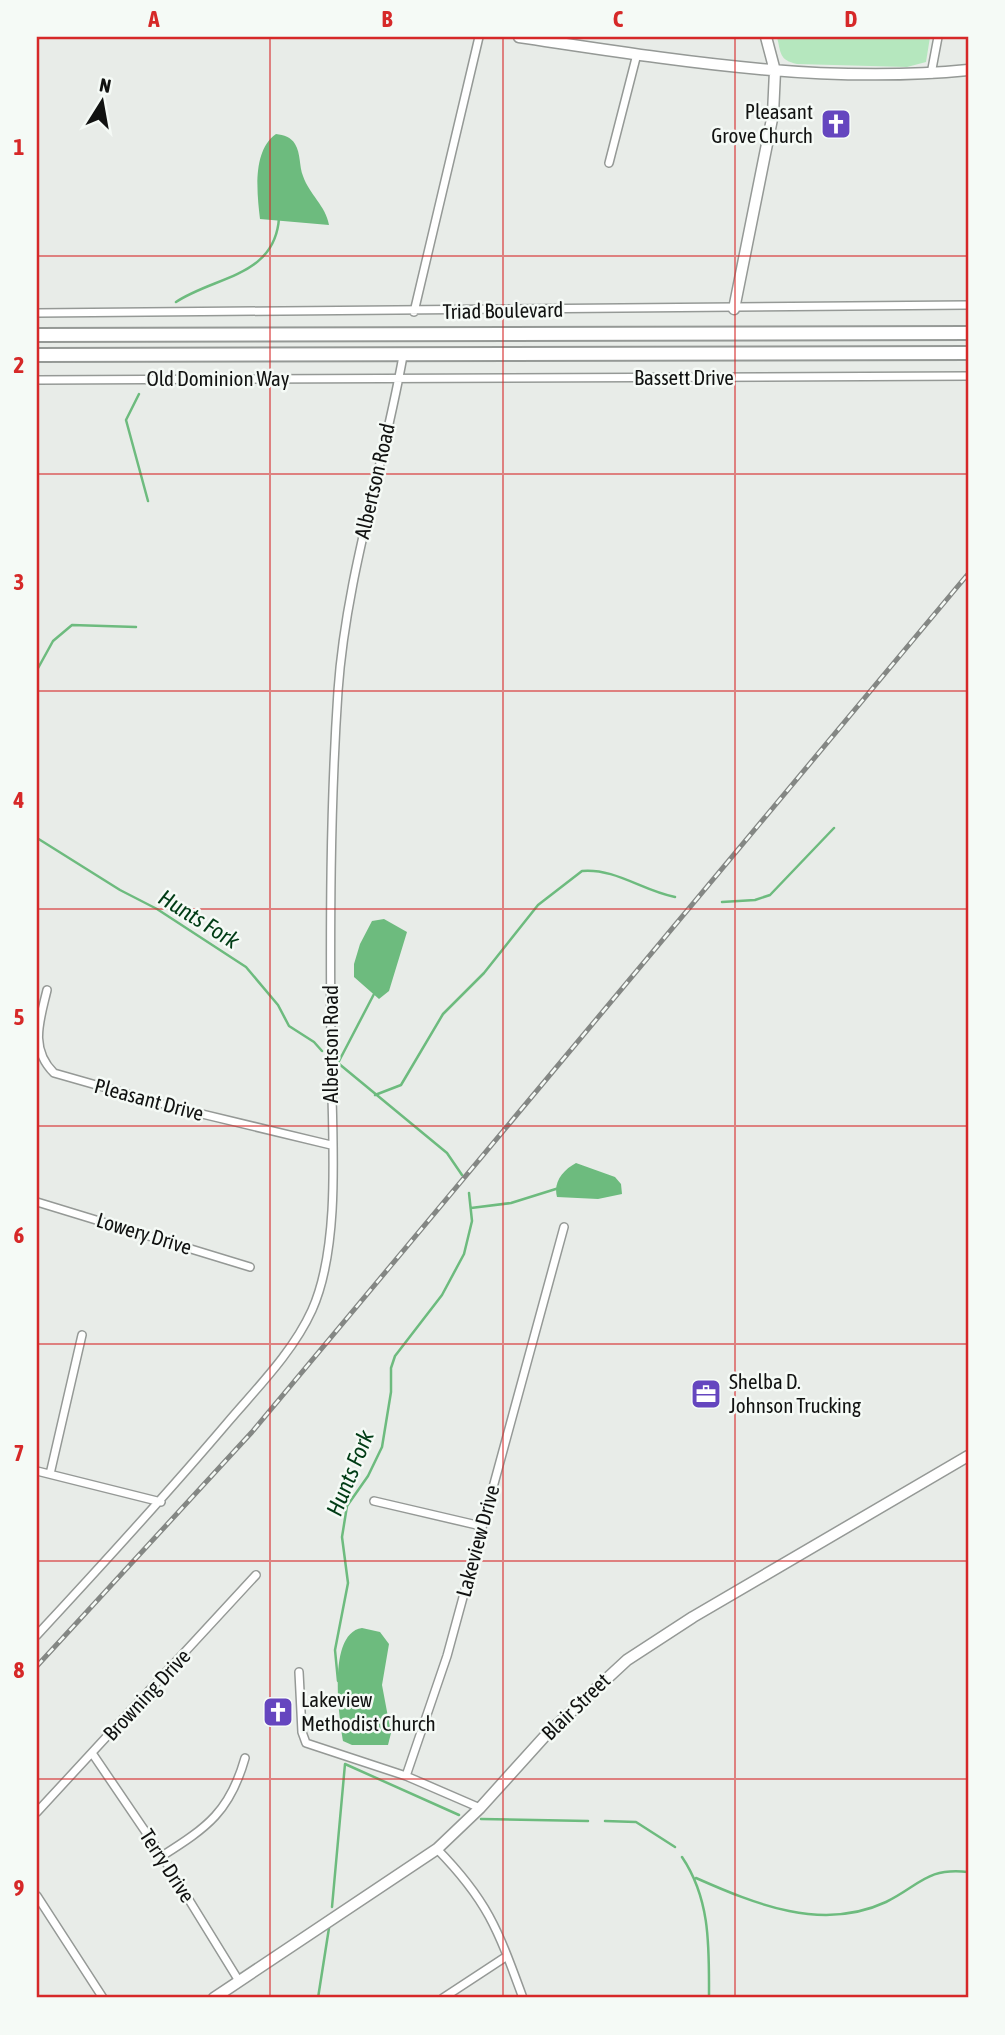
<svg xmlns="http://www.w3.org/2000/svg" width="1005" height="2035" font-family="'Asap Condensed',sans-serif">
	<rect width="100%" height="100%" fill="#e8ece8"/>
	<!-- green -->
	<path fill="#b5e7be" d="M777,37H930L926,62L907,67L797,64C779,60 781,53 777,37Z"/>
	<!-- water -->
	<path fill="#6dbb7e" d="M276,134C284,135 291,137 295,144C301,154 299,166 303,176C309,194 326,206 329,225L260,219C257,193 252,151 276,134Z
		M384,919L407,932L389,991L379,999L354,977V964L360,944L372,921Z
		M576,1163L615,1177L621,1184L622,1194L598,1199L557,1197C553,1182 563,1170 576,1163Z
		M362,1628L380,1632L389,1644L382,1685L391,1733L388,1745H352L343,1741C339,1717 327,1633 362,1628Z"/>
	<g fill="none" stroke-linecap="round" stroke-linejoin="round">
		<!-- stream -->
		<path stroke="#6dbb7e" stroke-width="2.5" d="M176,302C215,276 275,277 279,218
			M139,394L126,420L148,501
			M37,670L53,641L72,625L136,627
			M37,838L120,890L157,909L246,967L278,1005L289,1026L314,1042L322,1051
			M722,902L755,900L770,895L834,828
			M374,994L338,1063L447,1153L462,1175
			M375,1095L401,1085L443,1014L484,973L538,905L582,871C615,868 643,891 675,897
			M471,1208L511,1203L559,1188
			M338,1681L335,1650L348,1583L342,1537L347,1506L368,1476L382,1447L391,1392V1368L395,1356L442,1295L464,1254L472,1221L469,1193
			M481,1819L588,1821
			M605,1821L636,1822L675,1847
			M682,1857C711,1900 709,1948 709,1998
			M696,1878C755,1904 822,1932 886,1902C919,1886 927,1867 968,1872
			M332,1907L345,1764L459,1815
			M318,1998L329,1928"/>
		<!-- street casing -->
		<g stroke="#959996" stroke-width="10">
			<path id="street" d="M931,74L938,37
				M609,163L637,54
				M414,312L479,37
				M37,313L968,305
				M37,380L968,376
				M47,990C40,1020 29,1048 54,1073L177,1108L331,1145
				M37,1202L250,1267
				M37,1471L161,1502
				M50,1474L82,1335
				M374,1501L481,1526
				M37,1635C102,1565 166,1495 228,1422C257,1388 293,1352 312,1310C343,1241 331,1123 331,1047C330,929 330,809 338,691C346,577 383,468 403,356
				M299,1672L302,1732L306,1743L406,1776L480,1808
				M92,1753L162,1856L239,1981
				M406,1776L447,1656L564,1227
				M37,1812L256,1575
				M437,1849C488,1901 498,1930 523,1998
				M162,1856C208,1827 230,1811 245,1758
				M37,1896L103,1998
				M443,1998L507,1956"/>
		</g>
		<!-- secondary casing -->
		<g stroke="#959996" stroke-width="13">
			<path id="secondary" d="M519,37C668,59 818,85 968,70
				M734,309L773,114L775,71L766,37
				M214,1998L437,1849L480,1808L545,1736L627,1660L693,1617L968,1456"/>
		</g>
		<!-- highway casing -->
		<g stroke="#959996" stroke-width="16">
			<path id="highway" d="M37,335L968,333
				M37,355L968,353"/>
		</g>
		<!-- street -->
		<use href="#street" stroke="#fff" stroke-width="7"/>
		<!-- secondary -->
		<use href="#secondary" stroke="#fff" stroke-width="10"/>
		<!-- highway -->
		<use href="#highway" stroke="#fff" stroke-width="12"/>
		<!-- rail casing -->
		<g stroke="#848784" stroke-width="5">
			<path id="rail" d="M37,1666L252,1432L968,574"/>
		</g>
		<!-- rail -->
		<use href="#rail" stroke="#f5faf6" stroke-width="2.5" stroke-dasharray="8" stroke-linecap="butt"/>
	</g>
	<!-- grid -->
	<path fill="none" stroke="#d62828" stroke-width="2" stroke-opacity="0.55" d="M270,37V1998M503,37V1998M735,37V1998M37,256H968M37,474H968M37,691H968M37,909H968M37,1126H968M37,1344H968M37,1561H968M37,1779H968"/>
	<!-- icons -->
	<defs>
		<g id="church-square" transform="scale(1.575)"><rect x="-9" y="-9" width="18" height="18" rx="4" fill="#6546bf" stroke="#f5faf6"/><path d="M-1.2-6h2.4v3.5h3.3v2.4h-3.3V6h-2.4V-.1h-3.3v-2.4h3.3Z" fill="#fff"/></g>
		<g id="office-square" transform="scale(1.575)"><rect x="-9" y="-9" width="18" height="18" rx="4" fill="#6546bf" stroke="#f5faf6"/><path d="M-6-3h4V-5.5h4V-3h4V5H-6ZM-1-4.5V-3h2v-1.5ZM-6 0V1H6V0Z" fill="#fff"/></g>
	</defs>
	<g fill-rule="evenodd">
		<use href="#church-square" x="836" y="124"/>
		<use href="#office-square" x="706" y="1394"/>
		<use href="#church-square" x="278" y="1712"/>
	</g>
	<g text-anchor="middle" stroke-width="5" stroke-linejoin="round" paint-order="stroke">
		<!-- poi labels -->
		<g font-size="21" fill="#111211" stroke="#f5faf6" text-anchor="start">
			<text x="813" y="119" text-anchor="end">Pleasant<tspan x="813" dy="24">Grove Church</tspan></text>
			<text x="729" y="1389">Shelba D.<tspan x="729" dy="24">Johnson Trucking</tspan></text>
			<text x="301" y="1707">Lakeview<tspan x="301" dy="24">Methodist Church</tspan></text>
		</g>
		<!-- street labels -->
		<g font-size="21" fill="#111211" stroke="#f5faf6">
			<text transform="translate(503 311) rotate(-1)" y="7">Triad Boulevard</text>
			<text x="684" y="385">Bassett Drive</text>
			<text x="218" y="386">Old Dominion Way</text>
			<text transform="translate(375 481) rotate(-77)" y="7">Albertson Road</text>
			<text transform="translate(331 1044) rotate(-90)" y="7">Albertson Road</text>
			<text transform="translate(149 1100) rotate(15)" y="7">Pleasant Drive</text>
			<text transform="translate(144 1234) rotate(17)" y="7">Lowery Drive</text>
			<text transform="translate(478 1541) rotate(-75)" y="7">Lakeview Drive</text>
			<text transform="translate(147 1695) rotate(-47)" y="7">Browning Drive</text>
			<text transform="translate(576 1707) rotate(-44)" y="7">Blair Street</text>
			<text transform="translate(167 1866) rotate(57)" y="7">Terry Drive</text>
		</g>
		<!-- water labels -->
		<g font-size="23" font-style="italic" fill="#003c15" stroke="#f5faf6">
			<text transform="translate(199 919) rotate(32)" y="8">Hunts Fork</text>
			<text transform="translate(350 1473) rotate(-68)" y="8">Hunts Fork</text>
		</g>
	</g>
	<!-- border -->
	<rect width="1005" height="2035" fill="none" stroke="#f5faf6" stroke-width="77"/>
	<!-- north arrow -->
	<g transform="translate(102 102) rotate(11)" stroke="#f5faf6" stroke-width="5" paint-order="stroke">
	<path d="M0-5L12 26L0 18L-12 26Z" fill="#111211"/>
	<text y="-10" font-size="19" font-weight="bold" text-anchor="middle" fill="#111211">N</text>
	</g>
	<rect x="38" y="38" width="929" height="1958" fill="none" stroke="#d62828" stroke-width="2.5"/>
	<g font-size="23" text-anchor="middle" font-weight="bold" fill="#d62828">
		<text x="154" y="27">A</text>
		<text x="387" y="27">B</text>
		<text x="618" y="27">C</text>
		<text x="851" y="27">D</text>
		<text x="19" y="155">1</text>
		<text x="19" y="373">2</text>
		<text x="19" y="590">3</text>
		<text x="19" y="808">4</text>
		<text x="19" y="1025">5</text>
		<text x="19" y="1243">6</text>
		<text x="19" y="1461">7</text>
		<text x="19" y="1678">8</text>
		<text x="19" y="1896">9</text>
	</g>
</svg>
